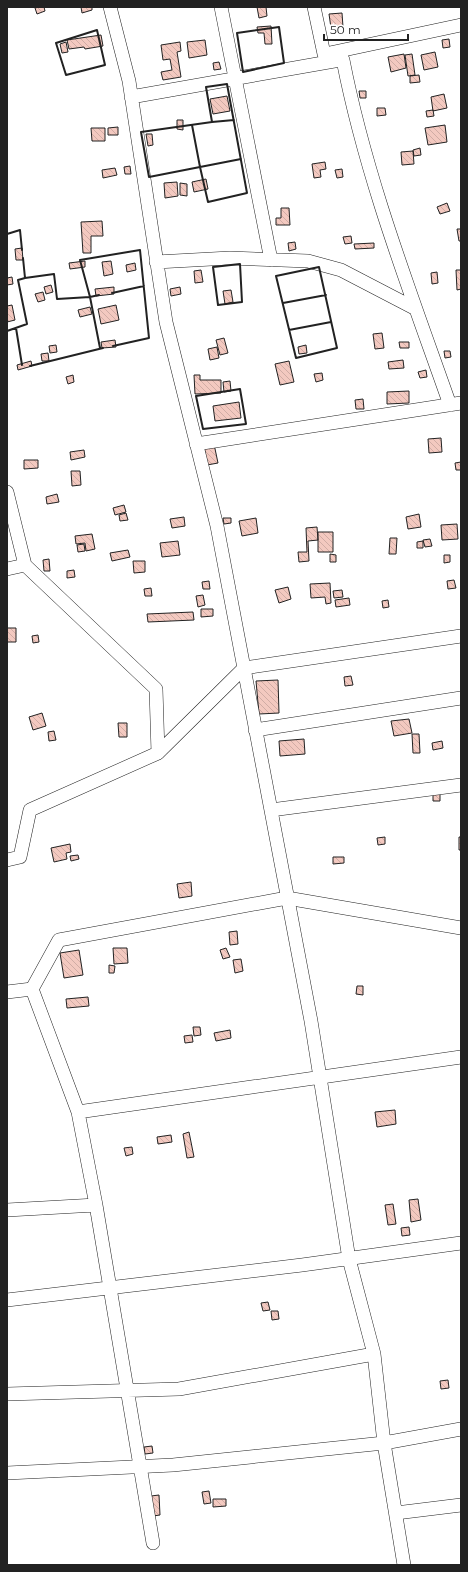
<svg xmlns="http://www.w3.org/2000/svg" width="468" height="1572" font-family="Montserrat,sans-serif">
	<defs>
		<pattern id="building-back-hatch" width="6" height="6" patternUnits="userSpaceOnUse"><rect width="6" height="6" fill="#f3c9c0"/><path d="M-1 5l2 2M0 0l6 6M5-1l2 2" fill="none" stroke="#d0aca5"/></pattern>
	</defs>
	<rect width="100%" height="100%" fill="#fff"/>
	<!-- building -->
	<path fill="url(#building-back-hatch)" stroke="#222" d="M39,7H44L45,11L37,14L35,8Z
		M81,7H92V10L82,13Z
		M257,7H266L267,16L259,18Z
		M342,13L343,27L331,28L329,14Z
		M271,26L272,44H265L264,33H258L257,27Z
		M101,35L103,46L85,49L84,47L69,49L67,40Z
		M449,39L450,47L443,48L442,40Z
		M205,40L207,55L189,58L187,42Z
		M66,42L68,52L62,53L60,44Z
		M180,42L181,51L177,52L181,77L163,80L161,72L172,70L170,59L163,60L161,45Z
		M435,52L438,67L424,70L421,55Z
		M404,54L406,68L391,72L388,57Z
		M412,54L415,75L408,76L405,55Z
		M219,62L221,69L214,70L213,63Z
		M419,75L420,82L410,83V76Z
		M359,91H366V98H360Z
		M444,94L447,108L433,111L431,97Z
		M227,96L230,111L213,114L210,99Z
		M377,108H385L386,115L377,116Z
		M433,110L434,116L427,117L426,111Z
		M177,120H183V130L177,129Z
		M445,125L447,142L428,145L425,128Z
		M118,127V135H108V128Z
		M91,128H105V141H92Z
		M146,134H152L153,145L148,146Z
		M420,148L421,155L414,156L413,150Z
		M413,151L414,164L402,165L401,152Z
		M325,162L326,169L320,170L321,177L314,178L312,164Z
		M130,166L131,174H125L124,167Z
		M115,168L117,175L103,178L102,170Z
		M342,169L343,177L337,178L335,170Z
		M206,179L208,189L194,192L192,182Z
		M177,182L178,196L165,198L164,183Z
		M180,183L187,184V196L180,195Z
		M447,203L450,211L440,214L437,207Z
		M281,208H289L290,225H276V218H281Z
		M102,221L103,236H91V253H83L81,222Z
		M457,229H461V241H459Z
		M351,236L352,243L345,244L343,237Z
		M295,242L296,249L289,251L288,243Z
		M374,243V248L355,249L354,244Z
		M22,248L23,260H16L15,249Z
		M85,261V267L70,269L69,263Z
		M111,261L113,274L104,276L102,262Z
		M135,263L136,270L127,272L126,265Z
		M201,270L203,282L195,283L194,271Z
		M456,270H461V289L457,290Z
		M437,272L438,283L432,284L431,273Z
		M12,277L13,284L7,285V278Z
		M51,285L53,292L46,294L44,287Z
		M114,287V294L96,296L95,289Z
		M180,287L181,294L171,296L170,289Z
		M231,290L233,302L225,304L223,291Z
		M43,292L45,300L38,302L35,294Z
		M12,305L15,320L7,322V306Z
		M116,305L119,320L101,324L98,309Z
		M90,307L92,314L80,317L78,310Z
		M382,333L384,348L375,349L373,334Z
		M224,338L228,353L220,355L216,340Z
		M115,340L116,347L102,348L101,342Z
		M399,342H409V348H400Z
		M56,345L57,352L50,353L49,346Z
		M306,345L307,353L299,354L298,347Z
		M217,347L219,358L210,360L208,349Z
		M444,351H450L451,357L445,358Z
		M48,353L49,361H42L41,354Z
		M403,360L404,368L389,369L388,362Z
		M31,361L32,366L18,370L17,365Z
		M289,361L294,382L280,385L275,364Z
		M426,370L427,377L420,378L418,372Z
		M322,373L323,380L316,382L314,374Z
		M73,375L74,382L68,384L66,377Z
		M194,375H200V380H221V393L195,394Z
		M230,381L231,391L224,392L223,382Z
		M409,391V403L387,404V392Z
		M363,399L364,409H356L355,400Z
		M239,402L241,418L215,421L213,406Z
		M441,438L442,452L429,453L428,439Z
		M214,444L218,463L207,465L204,446Z
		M84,450L85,457L71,460L70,452Z
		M24,460H38V468L24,469Z
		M461,462V470H456L455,463Z
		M71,471H80L81,485L72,486Z
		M57,494L59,502L47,504L46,497Z
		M124,505L126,512L115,515L113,508Z
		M126,513L128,520L120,521L119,515Z
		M419,514L421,527L408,529L406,517Z
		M184,517L185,526L172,528L170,519Z
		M223,518H231V523L224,524Z
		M256,518L258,533L242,536L239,521Z
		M457,524L458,539L442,540L441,525Z
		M317,527L318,540L308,541L309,561L299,562L298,552H307L306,528Z
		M318,532H333V552H318Z
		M92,534L95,549L86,551L85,543L76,544L75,536Z
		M390,538H397L396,554H389Z
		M430,539L432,546L425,547L423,540Z
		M178,541L180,555L162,557L160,543Z
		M423,541V548H417V542Z
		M84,544L85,551L78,552L77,545Z
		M128,550L130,557L112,561L110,553Z
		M330,554L336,555V562H330Z
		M444,555H450V562L444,563Z
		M49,559L50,571H44L43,560Z
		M133,561H145V572L134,573Z
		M74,570L75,577L67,578V571Z
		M454,580L456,588L448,589L447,581Z
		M209,581L210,589H203L202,582Z
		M330,583L331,603L326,604L325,597L311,598L310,584Z
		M288,587L291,599L279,603L275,590Z
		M151,588L152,596H145L144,589Z
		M342,590L343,597L334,598L333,591Z
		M203,595L205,605L198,607L196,596Z
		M349,598L350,605L336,607L335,600Z
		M388,600L389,607L383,608L382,601Z
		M201,609H213V616L201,617Z
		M193,612L194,620L148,622L147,614Z
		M7,628H16V642H7Z
		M38,635L39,642L33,643L32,636Z
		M351,676L353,685L345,686L344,677Z
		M278,680L279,713L259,714L256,681Z
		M42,713L46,726L33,730L29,717Z
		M409,719L412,733L394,736L391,721Z
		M118,723H127V737H119Z
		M54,731L56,740L49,741L48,732Z
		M412,734H419L420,753H413Z
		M304,739L305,754L280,756L279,741Z
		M442,741L443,748L433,750L432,743Z
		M433,793H440V801H433Z
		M385,837V844L378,845L377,838Z
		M459,837H461V850H459Z
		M70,844L71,852L66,853L67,859L54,862L51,848Z
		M78,855L79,859L71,861L70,856Z
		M333,857H344V863L333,864Z
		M191,882L192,896L179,898L177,884Z
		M237,931L238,944L230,945L229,932Z
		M113,948H127L128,963L114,964Z
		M226,948L230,957L223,959L220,950Z
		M79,950L83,975L64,978L60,953Z
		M241,959L243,971L235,973L233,960Z
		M109,965L115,966L114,973H109Z
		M357,986H363V995L356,994Z
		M88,997L89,1006L67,1008L66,999Z
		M193,1027H200L201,1035L194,1036Z
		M230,1030L231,1038L216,1041L214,1033Z
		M192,1035L193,1042L185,1043L184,1036Z
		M395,1110L396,1124L377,1127L375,1112Z
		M189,1132L194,1157L187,1158L183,1134Z
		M171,1135L172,1142L158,1144L157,1137Z
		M132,1147L133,1154L126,1156L124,1148Z
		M418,1199L421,1220L411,1222L409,1200Z
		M393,1204L396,1224L388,1225L385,1205Z
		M409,1227L410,1235L402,1236L401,1228Z
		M268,1302L270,1310L263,1311L261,1303Z
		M271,1311H278L279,1319L272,1320Z
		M448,1380L449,1388L441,1389L440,1381Z
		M152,1446L153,1453L145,1454L144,1447Z
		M209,1491L211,1503L204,1504L202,1492Z
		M159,1495L160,1515L153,1516L151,1496Z
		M213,1499H226V1506L213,1507Z"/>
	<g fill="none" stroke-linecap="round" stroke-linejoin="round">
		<!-- minor casing -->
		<g stroke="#222" stroke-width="14">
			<path id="minor" d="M110,7L129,81L166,322L217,526L311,1021L349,1259L374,1354L384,1443L404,1565
				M221,7L271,260
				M314,7L324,54L343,60C366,178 410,291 450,405
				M325,54L461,25
				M131,97L340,60
				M156,262L230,258L308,261L341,270L416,309
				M196,444L461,403
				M7,492L25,565L156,689L158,753
				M7,569L25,565
				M255,730L461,698
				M271,810L461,785
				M7,860L20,857L30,810L158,753L244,668L461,636
				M32,989L78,1112L96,1205L153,1543
				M7,992L32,989L59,940L287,898L461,928
				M78,1112L461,1057
				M7,1210L96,1205
				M7,1300L302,1265L461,1243
				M7,1394L179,1389L374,1354
				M7,1473L173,1465L384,1443L461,1429
				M396,1513L461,1505"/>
		</g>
		<!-- minor -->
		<use href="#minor" stroke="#fff" stroke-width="13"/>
		<!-- wall -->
		<path stroke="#222" stroke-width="2" d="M279,27L284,63L243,72L237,33Z
			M97,30L105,65L66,75L56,43Z
			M227,84L247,193L208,202L200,167L149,177L141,132L212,122L206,87Z
			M212,122L234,120
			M192,125L200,167L241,159
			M7,234L20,230L22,250
			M240,264L242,302L218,305L213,267Z
			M319,267L337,348L296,358L276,276Z
			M25,278L54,274L57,299L90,297L80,260L140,250L149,338L113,346
			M112,293L144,286
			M99,295L90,297L100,348
			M283,303L326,295
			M16,328L22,365
			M289,330L331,322
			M7,331L27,324L18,280L25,278L23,258
			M30,366L103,348
			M240,389L246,424L203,429L196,396Z"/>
	</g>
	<!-- border -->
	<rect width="468" height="1572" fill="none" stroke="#222222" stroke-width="16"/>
	<!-- scale -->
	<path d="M324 34v6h84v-6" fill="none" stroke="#222222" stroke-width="2"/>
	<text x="330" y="34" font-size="12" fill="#222222" stroke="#ffffff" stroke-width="3" paint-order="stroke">50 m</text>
</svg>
